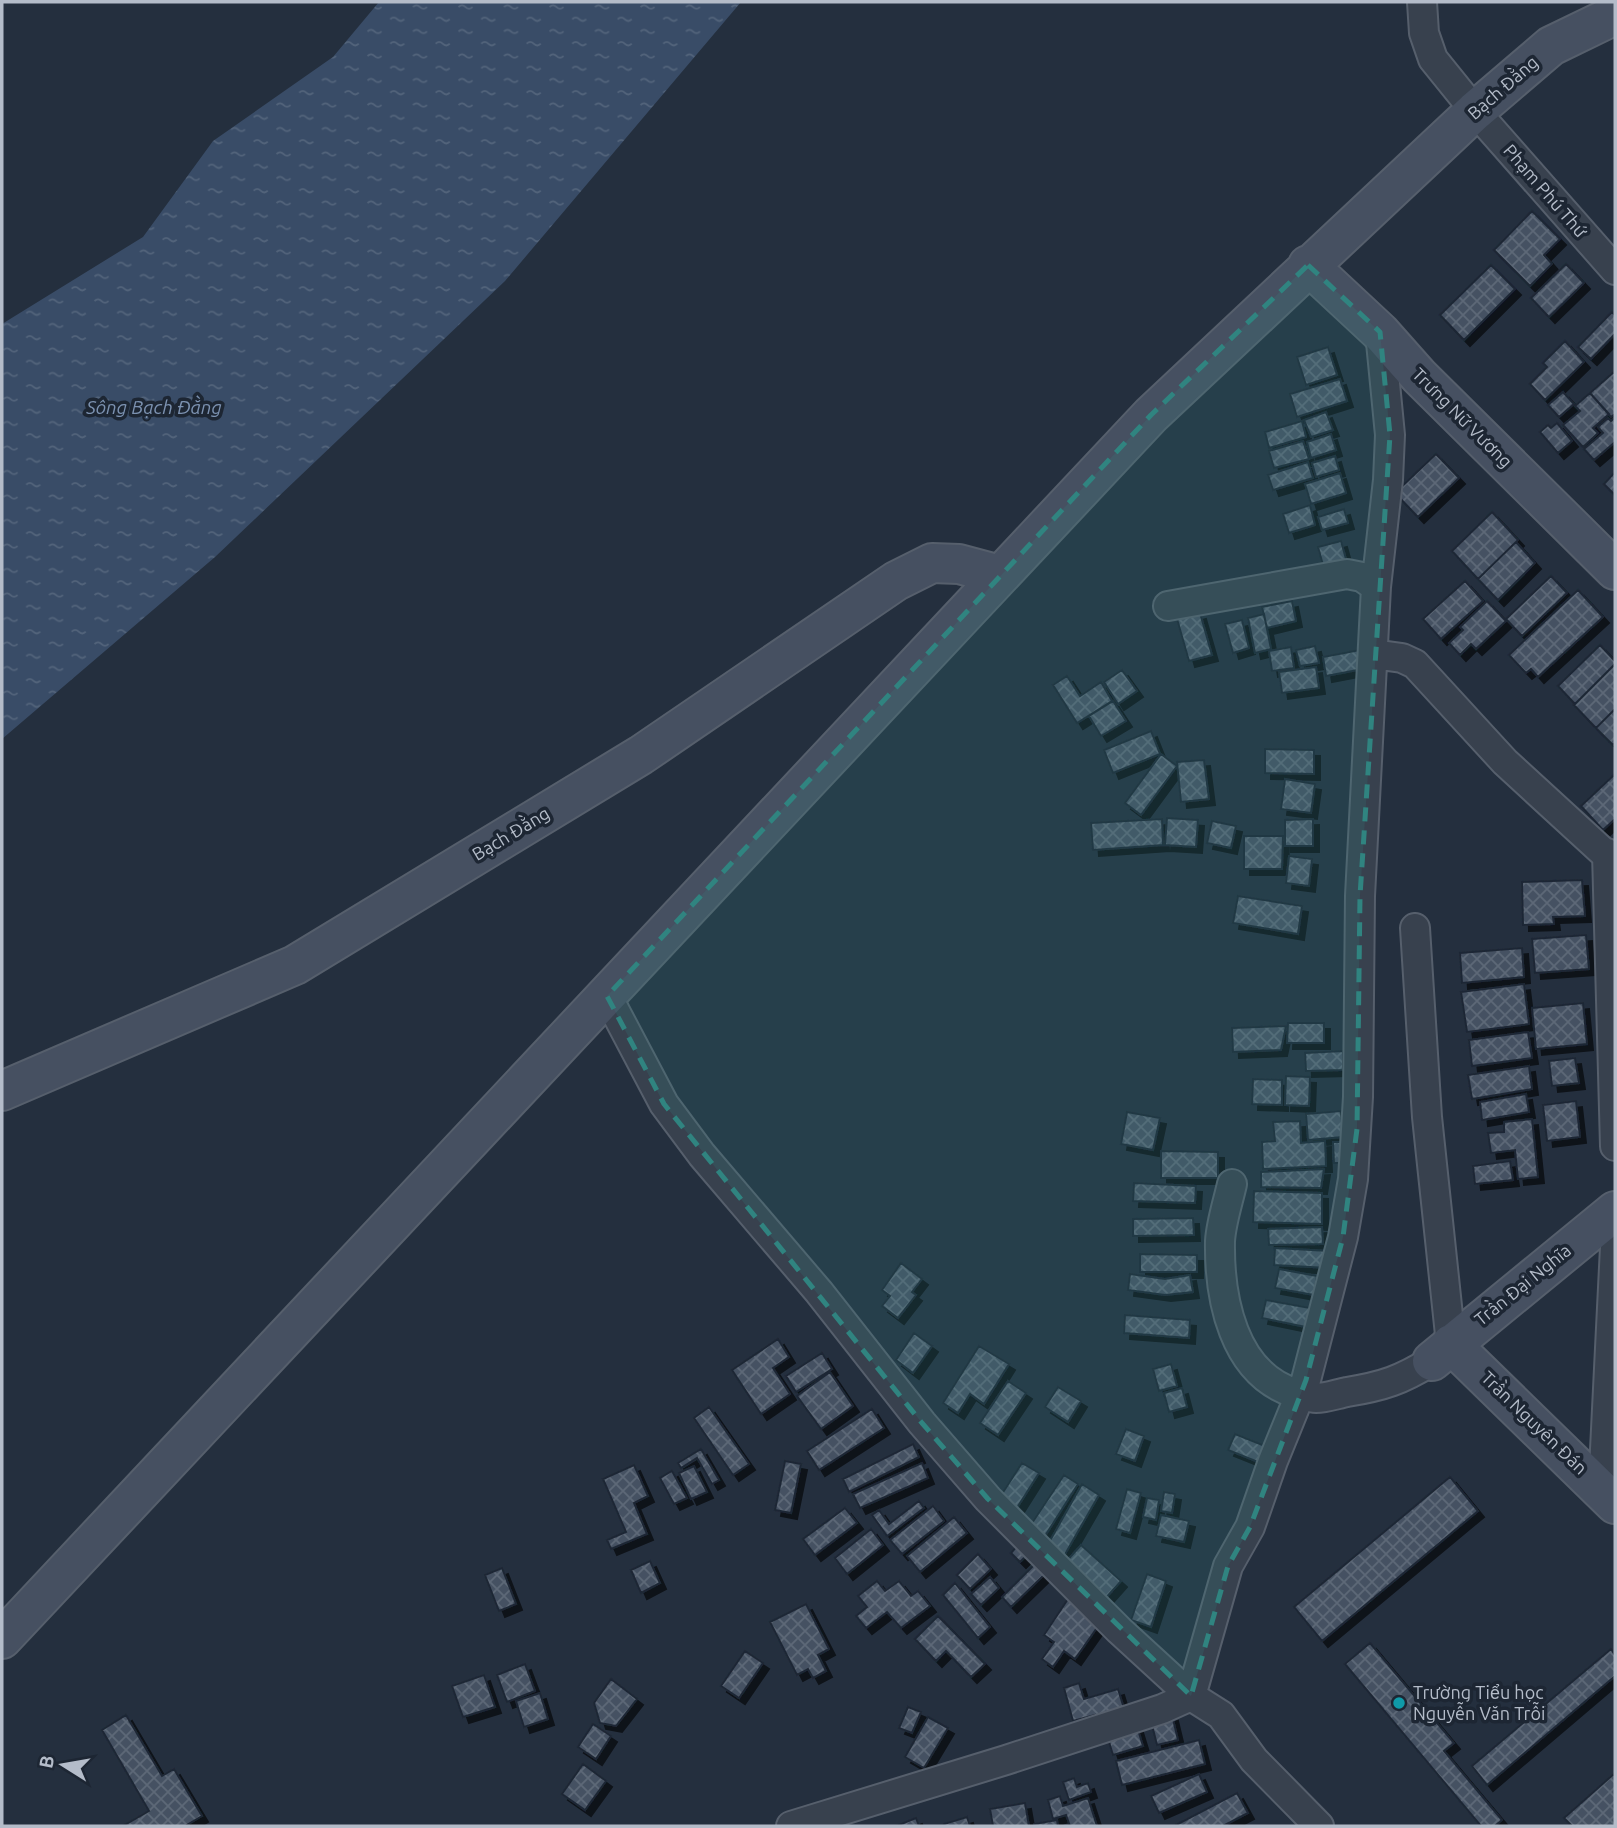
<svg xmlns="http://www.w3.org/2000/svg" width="1617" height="1828" font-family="Ubuntu,sans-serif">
	<defs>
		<pattern id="water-ripples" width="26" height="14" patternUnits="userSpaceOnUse" patternTransform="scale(1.75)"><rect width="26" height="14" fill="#394c67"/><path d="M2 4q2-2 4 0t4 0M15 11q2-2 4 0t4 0" fill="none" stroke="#53647b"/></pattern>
		<pattern id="building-cross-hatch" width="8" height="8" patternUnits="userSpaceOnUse" patternTransform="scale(1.75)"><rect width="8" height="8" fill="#455162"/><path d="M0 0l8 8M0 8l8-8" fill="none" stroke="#5d6877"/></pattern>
		<filter id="shadow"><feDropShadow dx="6" dy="6" stdDeviation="0" flood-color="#0009"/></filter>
	</defs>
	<rect width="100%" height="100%" fill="#242f3e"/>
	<!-- water -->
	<path fill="url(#water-ripples)" d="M379,2H741L505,281L215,557L2,739V324L143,237L213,141L333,57Z"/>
	<!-- building -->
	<path fill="url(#building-cross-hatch)" stroke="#1f2835" stroke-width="2" filter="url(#shadow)" d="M1532,211L1560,239L1544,255L1552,264L1530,286L1494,250Z
		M1566,264L1584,283L1549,317L1531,298Z
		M1491,265L1515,289L1464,340L1440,315Z
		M1612,312L1615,315V334L1591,359L1578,347Z
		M1565,341L1584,362L1545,400L1530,384L1547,367L1543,363Z
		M1328,347L1337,375L1306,385L1297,357Z
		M1615,371V414L1611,417L1590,393Z
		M1340,379L1347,401L1297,417L1290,394Z
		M1563,392L1574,404L1559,417L1548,405Z
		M1590,393L1609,414L1593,428L1598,433L1583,447L1563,425L1580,411L1575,406Z
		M1326,412L1333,430L1311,437L1304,420Z
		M1615,417V442L1594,460L1584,449L1603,433L1598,427L1608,418L1611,421Z
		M1302,421L1306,437L1269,448L1265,432Z
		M1557,423L1572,441L1558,453L1540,432L1548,425L1551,428Z
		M1331,434L1336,450L1311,458L1307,442Z
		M1303,441L1309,459L1274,468L1269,451Z
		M1436,454L1459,478L1418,517L1395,493Z
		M1335,456L1339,470L1316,477L1312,463Z
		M1308,462L1313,478L1273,490L1268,475Z
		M1615,472V495L1604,484Z
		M1340,473L1346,493L1311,504L1305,484Z
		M1310,505L1315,525L1289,533L1283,514Z
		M1344,509L1348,523L1322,530L1318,517Z
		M1492,512L1518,540L1478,579L1452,551Z
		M1341,541L1349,570L1326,576L1318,547Z
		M1516,542L1535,563L1498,600L1478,579Z
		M1551,576L1567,593L1522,636L1506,619Z
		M1465,581L1483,601L1441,639L1423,619Z
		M1578,590L1603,617L1538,677L1531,669L1526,673L1509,655Z
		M1292,601L1296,621L1267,628L1262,607Z
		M1487,601L1506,621L1476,649L1471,644L1460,655L1449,643L1463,630L1460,627Z
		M1200,613L1212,655L1189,661L1177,619Z
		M1264,614L1271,649L1255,653L1248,618Z
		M1242,620L1249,648L1233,653L1225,624Z
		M1600,645L1615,661V664L1575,704L1558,686Z
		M1315,646L1319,663L1300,666L1296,650Z
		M1291,647L1294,668L1272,671L1269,651Z
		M1360,650L1363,669L1326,676L1323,657Z
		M1615,664V709L1596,728L1574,705Z
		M1316,667L1319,688L1282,693L1279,672Z
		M1122,670L1137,691L1118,704L1104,682Z
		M1067,676L1080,696L1101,682L1112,701L1077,723L1053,685Z
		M1113,701L1126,721L1101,736L1089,716Z
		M1615,709V743L1613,745L1596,728Z
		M1151,731L1160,754L1113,773L1104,750Z
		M1265,749L1314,750V774L1265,773Z
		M1161,754L1177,766L1141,815L1125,803Z
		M1204,760L1209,799L1181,802L1177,762Z
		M1615,774V819L1603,830L1581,806Z
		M1285,779L1315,784L1311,813L1281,809Z
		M1167,818L1198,820L1196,847L1165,845Z
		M1162,819L1163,845L1093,850L1091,823Z
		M1313,819V846H1285V820Z
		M1212,821L1236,826L1231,848L1207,843Z
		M1244,836H1283L1282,869H1244Z
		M1289,856L1312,859L1309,886L1286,883Z
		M1582,880L1585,916L1553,917L1554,924L1523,925L1522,882Z
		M1238,896L1302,906L1298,934L1233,923Z
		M1586,935L1589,969L1535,973L1532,939Z
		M1522,948L1524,977L1462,983L1460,953Z
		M1524,984L1529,1024L1467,1032L1461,992Z
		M1583,1003L1587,1044L1536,1049L1532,1008Z
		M1288,1023H1324V1043H1287Z
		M1286,1026L1281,1050L1233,1052L1232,1028Z
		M1528,1032L1532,1058L1472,1066L1469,1040Z
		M1343,1051V1070L1306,1071L1305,1053Z
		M1575,1058L1579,1083L1552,1086L1549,1061Z
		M1529,1066L1532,1089L1472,1099L1468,1075Z
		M1286,1076L1310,1077L1309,1106L1285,1105Z
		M1253,1079L1282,1080V1105L1252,1104Z
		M1526,1094L1529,1112L1482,1120L1480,1102Z
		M1576,1101L1580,1137L1547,1141L1543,1105Z
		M1341,1111L1343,1137L1308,1140L1306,1114Z
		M1127,1112L1160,1118L1153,1150L1121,1144Z
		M1532,1119L1538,1177L1518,1179L1515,1150L1491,1153L1488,1133L1504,1132V1122Z
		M1300,1121L1301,1143L1325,1141L1326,1166L1263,1169L1262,1142L1275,1141L1273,1122Z
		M1333,1142H1342L1343,1163H1334Z
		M1161,1151L1218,1152V1178H1161Z
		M1510,1161L1513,1180L1475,1184L1473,1166Z
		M1324,1169L1321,1188L1261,1187V1172Z
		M1134,1183L1196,1186L1195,1203L1133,1201Z
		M1254,1191L1322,1193V1224L1253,1222Z
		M1193,1218L1194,1235L1133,1236V1219Z
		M1322,1227L1323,1244L1269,1245L1268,1229Z
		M1275,1248L1329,1251L1328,1268L1274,1265Z
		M1140,1254L1197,1255V1272H1140Z
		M901,1263L922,1279L912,1292L916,1295L898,1318L882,1306L890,1296L882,1290Z
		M1279,1269L1317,1276L1314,1295L1275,1288Z
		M1130,1274L1165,1279L1190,1275L1193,1292L1165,1295L1128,1290Z
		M1266,1300L1310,1308L1306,1327L1262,1318Z
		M1125,1315L1190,1320L1189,1338L1124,1333Z
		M914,1333L932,1346L913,1373L896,1360Z
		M778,1339L789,1357L773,1368L790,1394L761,1414L732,1370Z
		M979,1346L1009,1364L984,1404L970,1394L958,1413L943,1403Z
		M822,1353L832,1369L796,1392L786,1376Z
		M1171,1364L1177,1386L1159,1391L1153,1369Z
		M830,1372L853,1406L821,1429L797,1396Z
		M1008,1381L1026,1393L998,1435L980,1423Z
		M1058,1387L1081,1401L1068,1422L1045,1407Z
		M1182,1388L1187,1407L1169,1412L1164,1393Z
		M709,1407L749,1464L733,1475L694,1418Z
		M872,1409L884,1428L819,1470L807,1451Z
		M1126,1429L1144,1436L1135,1461L1116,1454Z
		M1235,1434L1265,1446L1258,1462L1228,1450Z
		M913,1444L919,1457L849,1492L843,1479Z
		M701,1449L719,1480L712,1484L697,1458L681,1468L678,1463Z
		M785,1461L801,1464L791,1513L775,1510Z
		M922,1463L928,1478L860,1508L853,1494Z
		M1022,1463L1039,1473L1015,1511L998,1500Z
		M634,1465L648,1496L634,1503L647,1534L611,1549L607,1540L626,1532L603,1479Z
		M694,1466L707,1492L691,1499L679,1473Z
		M672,1471L687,1498L674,1504L660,1478Z
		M1064,1475L1078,1484L1045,1536L1030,1526Z
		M1450,1477L1478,1511L1322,1641L1294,1607Z
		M1082,1484L1099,1495L1064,1556L1047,1546Z
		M1127,1489L1141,1493L1130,1533L1116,1529Z
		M1164,1492L1175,1494L1172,1513L1161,1511Z
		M1147,1498L1159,1500L1156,1520L1143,1517Z
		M919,1501L924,1508L887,1536L872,1515L879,1510L889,1524Z
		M933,1506L944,1521L902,1554L890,1540Z
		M845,1508L857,1523L815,1555L803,1539Z
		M1161,1515L1189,1521L1184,1542L1156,1536Z
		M954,1517L967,1533L920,1572L907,1556Z
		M871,1529L883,1545L847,1574L835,1558Z
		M1081,1545L1121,1581L1104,1600L1064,1564Z
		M1017,1546L1027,1555L1020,1562L1011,1553Z
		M978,1554L991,1569L970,1589L957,1575Z
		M650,1561L660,1583L641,1593L631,1570Z
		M1036,1563L1046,1573L1011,1607L1002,1597Z
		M502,1568L516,1604L499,1611L485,1575Z
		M1147,1574L1166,1581L1151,1627L1131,1620Z
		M990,1577L999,1588L981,1605L971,1594Z
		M877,1581L885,1591L899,1581L911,1596L918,1591L930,1606L901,1628L887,1612L866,1628L856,1616L867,1607L858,1596Z
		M955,1583L990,1627L978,1638L943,1595Z
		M1068,1599L1101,1622L1075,1659L1064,1651L1053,1667L1042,1659L1054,1642L1044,1635Z
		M806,1604L829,1649L818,1655L826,1671L813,1678L808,1669L797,1675L770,1622Z
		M938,1616L985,1664L971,1677L946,1651L936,1661L915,1639Z
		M1370,1643L1454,1743L1444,1751L1502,1820L1495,1826H1481L1345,1664Z
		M1611,1649L1615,1655V1676L1487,1785L1472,1766Z
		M745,1651L763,1663L739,1698L721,1686Z
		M525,1664L535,1691L507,1702L497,1675Z
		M484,1675L495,1707L463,1717L452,1686Z
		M611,1679L637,1699L616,1726L600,1723L594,1703Z
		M1079,1683L1084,1699L1118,1689L1126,1715L1097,1723L1095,1715L1073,1721L1064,1688Z
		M540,1693L548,1719L524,1727L516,1701Z
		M908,1707L921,1712L912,1733L899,1728Z
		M126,1715L162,1776L174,1769L202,1816L185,1826H123L149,1811L102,1730Z
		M1172,1715L1178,1740L1157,1745L1151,1721Z
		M928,1717L948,1728L924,1768L905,1757Z
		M1135,1720L1143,1746L1113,1755L1105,1729Z
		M593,1724L611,1736L596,1759L578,1747Z
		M1199,1740L1205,1764L1122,1785L1116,1761Z
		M583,1764L606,1781L585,1810L562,1794Z
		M1615,1773V1826H1572L1564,1818Z
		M1199,1774L1207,1792L1159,1813L1151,1796Z
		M1074,1778L1077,1787L1088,1783L1091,1792L1069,1800L1063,1782Z
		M1237,1793L1248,1813L1223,1826H1174Z
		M1060,1796L1063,1806L1088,1798L1097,1826H1070L1066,1815L1053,1819L1048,1800Z
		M1025,1803L1029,1826H993L990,1809Z
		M967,1817L970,1826H945L944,1824Z
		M916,1818L919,1826H896Z
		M1057,1820L1058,1826H1034V1824Z"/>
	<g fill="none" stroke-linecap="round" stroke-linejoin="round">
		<!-- street casing -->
		<g stroke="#565f6c" stroke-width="32">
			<path id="street" d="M1422,2L1424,33L1433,59L1475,111L1615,270
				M1168,606L1347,574L1362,577L1376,587
				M1373,654L1402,658L1415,664L1505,762L1615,863
				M1607,853L1615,1146
				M1415,928L1427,1117L1451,1344
				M607,996L664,1104L702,1155L819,1292L922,1423L988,1499L1119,1630L1191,1696L1162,1709L1006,1760L791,1826
				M1232,1184C1228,1202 1221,1223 1220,1241C1219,1298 1233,1374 1295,1393C1302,1394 1309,1398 1316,1398C1326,1398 1337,1394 1347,1392C1384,1386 1401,1380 1432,1361
				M1603,1490L1615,1247
				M1319,1826L1254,1760L1221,1715L1191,1696L1228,1566L1250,1527L1273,1461L1306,1380L1343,1237L1353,1179L1358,1097L1360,896L1376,587L1388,480L1390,435L1380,332"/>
		</g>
		<!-- secondary casing -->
		<g stroke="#565f6c" stroke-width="42">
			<path id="secondary" d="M1308,265L1380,332L1419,376L1615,570
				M2,1091L295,965L641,755L896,581L932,563L959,564L1000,575
				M1451,1344L1615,1504
				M1432,1361L1615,1211
				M2,1639L1151,415L1475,111L1551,46L1615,15"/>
		</g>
		<!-- street -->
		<use href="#street" stroke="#38414e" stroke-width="28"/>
		<!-- secondary -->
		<use href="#secondary" stroke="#465061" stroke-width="38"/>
	</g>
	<!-- marked area -->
	<path fill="#308480" fill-opacity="0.2" stroke="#308480" stroke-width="5" stroke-dasharray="14 9" stroke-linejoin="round" d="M1308,265L1380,332L1390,435L1360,896L1357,1129L1343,1237L1306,1380L1250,1527L1228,1566L1191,1696L988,1499L922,1423L664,1104L607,996L1151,415Z"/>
	<!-- markers -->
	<circle fill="#0f9aa8" stroke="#1d2633" stroke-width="2.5" cx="1399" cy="1703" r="7"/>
	<g text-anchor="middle" stroke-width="7" stroke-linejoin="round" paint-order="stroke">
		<!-- street labels -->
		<g font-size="18" fill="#b4bcc9" stroke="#1d2633">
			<text transform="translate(1503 88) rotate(-41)" y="6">Bạch Đằng</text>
			<text transform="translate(1545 191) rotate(49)" y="6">Phạm Phú Thứ</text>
			<text transform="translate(1462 418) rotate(45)" y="6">Trưng Nữ Vương</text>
			<text transform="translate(511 834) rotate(-31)" y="6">Bạch Đằng</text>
			<text transform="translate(1523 1285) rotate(-39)" y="6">Trần Đại Nghĩa</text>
			<text transform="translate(1534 1423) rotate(44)" y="6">Trần Nguyên Đán</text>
		</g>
		<!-- poi labels -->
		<g font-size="18" fill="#b4bcc9" stroke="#1d2633" text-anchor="start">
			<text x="1413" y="1699">Trường Tiểu học<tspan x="1413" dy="21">Nguyễn Văn Trỗi</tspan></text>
		</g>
		<!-- water labels -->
		<g font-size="19" font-style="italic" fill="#7c92b1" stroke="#1d2633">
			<text x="154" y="414">Sông Bạch Đằng</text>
		</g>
	</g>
	<!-- border -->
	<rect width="1617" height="1828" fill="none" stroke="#b4bcc9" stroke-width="7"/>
	<!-- north arrow -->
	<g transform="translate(63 1765) rotate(281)" stroke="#1d2633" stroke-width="5" paint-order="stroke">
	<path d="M0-5L12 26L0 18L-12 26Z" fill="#b4bcc9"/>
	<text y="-10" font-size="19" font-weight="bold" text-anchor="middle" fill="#b4bcc9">B</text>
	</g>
</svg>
